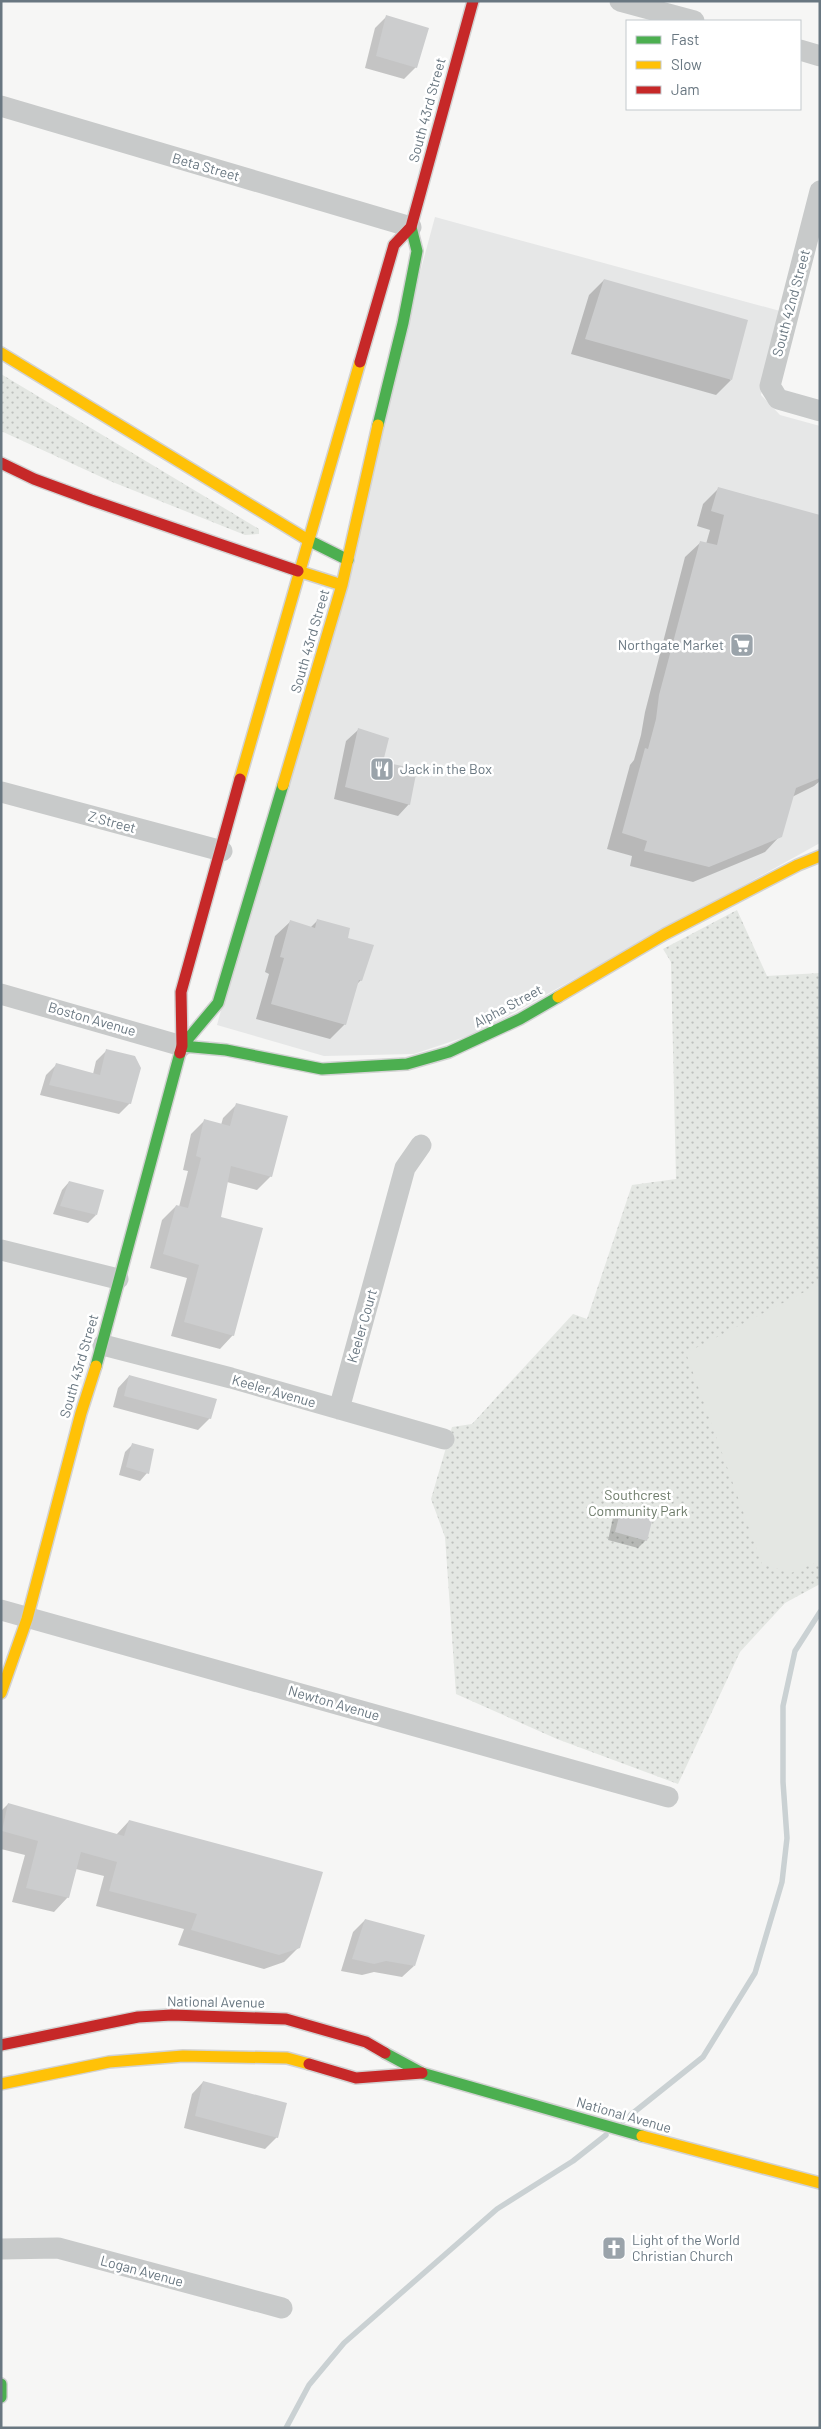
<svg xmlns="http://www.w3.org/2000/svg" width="821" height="2429" font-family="Barlow,sans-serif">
	<defs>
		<pattern id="grass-dots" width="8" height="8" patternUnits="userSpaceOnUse" patternTransform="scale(1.25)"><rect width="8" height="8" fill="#e4e7e3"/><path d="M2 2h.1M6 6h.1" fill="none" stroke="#bdc0bd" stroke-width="1.8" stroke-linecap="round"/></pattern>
	</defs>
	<rect width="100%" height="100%" fill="#f6f6f5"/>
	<!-- built -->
	<path fill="#e6e7e7" d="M435,217L780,311L761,395L780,415L820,426V843L477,1033L414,1054L324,1056L217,1025Z"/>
	<!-- grass -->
	<path fill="url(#grass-dots)" d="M1,374L259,529V534L245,535L110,481L1,431Z
		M737,910L767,976L820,973V1584L785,1603L740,1652L678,1784L557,1739L456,1694L445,1537L431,1499L452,1427L472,1424L573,1314L587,1319L632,1185L676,1179L671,962L663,949Z"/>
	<!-- garden -->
	<path fill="#e4e7e3" d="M820,1284V1561L791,1573L762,1564L686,1353Z"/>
	<!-- shadow -->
	<path fill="#0003" d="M386,17L416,67L404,79L365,68L375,28Z
		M604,280L731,380L716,395L571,354L589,295Z
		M719,488L820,516V781L814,786L792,797L780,836L765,852L693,882L630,866L632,856L607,849L630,765L634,760L641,735L645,712L685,557L701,542L706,544L710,530L697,526L703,504Z
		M358,730L409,804L398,816L334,799L346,741Z
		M318,920L346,938L361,980L356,985L345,1024L330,1039L256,1019L269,974L265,972L275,936L291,921L310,928Z
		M107,1050L130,1103L119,1114L40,1095L46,1075L56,1065L93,1074L96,1061Z
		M237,1104L271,1176L257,1190L227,1182L220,1218L233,1335L220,1349L171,1336L187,1278L150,1268L162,1220L176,1206L179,1207L188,1171L183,1170L191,1134L205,1120L221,1125L223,1118Z
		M69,1182L96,1215L88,1223L53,1214L62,1190Z
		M129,1376L210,1418L198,1430L113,1407L118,1388Z
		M133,1444L147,1473L140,1481L119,1475L125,1452Z
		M621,1510L646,1540L638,1548L608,1540L613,1518Z
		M8,1804L116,1835L129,1821L299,1947L284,1962L264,1969L178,1945L184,1929L96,1906L104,1876L76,1869L68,1897L54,1912L12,1902L25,1855L1,1849V1811Z
		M365,1920L414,1966L402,1977L374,1972L362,1975L341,1971L353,1932Z
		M203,2082L277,2137L265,2149L184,2128L192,2094Z"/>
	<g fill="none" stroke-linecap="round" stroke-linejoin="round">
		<!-- stream -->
		<path stroke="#cad1d3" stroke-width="5.5" d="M623,2121L703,2057L755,1973L782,1882L787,1838L783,1782V1706L795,1651L820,1612
			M286,2428L309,2385L344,2343L497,2209L573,2161L606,2135"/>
	</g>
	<!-- building -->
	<path fill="#cccdce" d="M386,15L429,28L417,68L376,56Z
		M604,279L748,320L732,380L585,339Z
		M718,487L820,515V778L796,788L782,837L709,867L644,851L647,841L622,833L645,748L648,749L656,719L659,695L700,541L717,545L724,515L711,511Z
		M358,728L389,738L383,762L417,769L410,805L345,787Z
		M317,919L350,928L348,938L374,945L362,981L359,980L346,1025L271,1004L284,958L280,957L290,920L315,928Z
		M106,1049L135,1056L141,1068L131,1104L49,1085L56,1063L100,1075Z
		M236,1103L288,1116L272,1177L231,1166L221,1217L263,1228L234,1336L184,1322L199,1265L163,1254L176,1205L188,1208L201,1158L196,1156L204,1119L230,1126Z
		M69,1181L104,1190L97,1215L60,1206Z
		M129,1375L217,1399L211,1419L124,1396Z
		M132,1443L154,1449L149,1474L126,1467Z
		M621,1509L653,1517L647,1541L615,1532Z
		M8,1803L124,1836L129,1820L323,1872L300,1948L279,1955L191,1930L197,1914L109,1891L117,1862L81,1852L69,1898L26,1888L38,1841L2,1831Z
		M365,1919L425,1935L415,1966L386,1961L374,1964L352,1959Z
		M203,2081L287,2103L278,2138L195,2116Z"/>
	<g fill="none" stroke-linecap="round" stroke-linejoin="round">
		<!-- fast casing -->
		<g stroke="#d2d2d2" stroke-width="14">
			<path id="fast" d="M378,425L403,323L417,251L411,227
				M308,540L348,560
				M182,1046L226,1050L322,1069L407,1064L449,1052L520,1019L558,997
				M182,1046L218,1003L283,785
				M96,1366L180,1053
				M385,2053L422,2073L642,2136
				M1,2384V2397"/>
		</g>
		<!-- slow casing -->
		<g stroke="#d2d2d2" stroke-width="14">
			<path id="slow" d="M1,353L308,540
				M298,571L342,585
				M240,779L360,362
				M283,785L342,585L378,425
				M558,997L665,934L798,865L820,856
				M1,1693L27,1619L81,1413L96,1366
				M1,2084L109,2062L183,2056L287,2058L309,2064
				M642,2136L820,2183"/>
		</g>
		<!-- jam casing -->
		<g stroke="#d2d2d2" stroke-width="14">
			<path id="jam" d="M360,362L394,245L411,227L473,1
				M1,463L34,479L91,500L298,571
				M180,1053L182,1046L181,992L240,779
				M1,2045L138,2017L172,2015L286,2019L366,2042L385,2053
				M309,2064L356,2078L422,2073"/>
		</g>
		<!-- street -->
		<path stroke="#c8caca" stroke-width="21" d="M620,1L694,21
			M800,50L820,56
			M1,106L411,227
			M820,191L770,386L778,399L820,411
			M1,792L222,851
			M1,994L182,1046
			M1,1250L118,1279
			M103,1345L231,1378L444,1439
			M339,1409L405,1168L421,1145
			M1,1610L668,1797
			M1,2249L58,2248L282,2308"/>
		<!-- fast -->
		<use href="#fast" stroke="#4caf50" stroke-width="11"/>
		<!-- slow -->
		<use href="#slow" stroke="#ffc107" stroke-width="11"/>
		<!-- jam -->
		<use href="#jam" stroke="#c62828" stroke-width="11"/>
	</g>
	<!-- icons -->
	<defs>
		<g id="supermarket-square" transform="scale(1.25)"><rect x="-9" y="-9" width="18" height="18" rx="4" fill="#9aa3aa" stroke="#fff"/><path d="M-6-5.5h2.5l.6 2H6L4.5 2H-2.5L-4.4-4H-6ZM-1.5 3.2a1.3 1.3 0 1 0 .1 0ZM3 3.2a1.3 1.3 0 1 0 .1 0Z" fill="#fff"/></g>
		<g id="restaurant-square" transform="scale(1.25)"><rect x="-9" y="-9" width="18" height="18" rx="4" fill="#9aa3aa" stroke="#fff"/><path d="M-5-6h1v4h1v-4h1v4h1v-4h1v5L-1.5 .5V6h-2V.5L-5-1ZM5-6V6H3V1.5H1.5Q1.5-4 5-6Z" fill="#fff"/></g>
		<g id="church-square" transform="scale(1.25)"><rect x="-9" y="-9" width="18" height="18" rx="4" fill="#9aa3aa" stroke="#fff"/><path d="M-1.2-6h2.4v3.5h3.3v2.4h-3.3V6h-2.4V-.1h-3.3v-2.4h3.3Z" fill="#fff"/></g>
	</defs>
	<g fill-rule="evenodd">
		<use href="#supermarket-square" x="742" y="645"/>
		<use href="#restaurant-square" x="382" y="769"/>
		<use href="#church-square" x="614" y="2248"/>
	</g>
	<g text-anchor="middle" stroke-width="5" stroke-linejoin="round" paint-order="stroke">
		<!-- street labels -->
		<g font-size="14" fill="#697781" stroke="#fff">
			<text transform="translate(427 110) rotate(-75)" y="5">South 43rd Street</text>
			<text transform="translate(206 167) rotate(16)" y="5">Beta Street</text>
			<text transform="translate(791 303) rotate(-75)" y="5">South 42nd Street</text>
			<text transform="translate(310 641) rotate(-74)" y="5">South 43rd Street</text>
			<text transform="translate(112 822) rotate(15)" y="5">Z Street</text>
			<text transform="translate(508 1006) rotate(-28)" y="5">Alpha Street</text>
			<text transform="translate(92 1019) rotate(16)" y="5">Boston Avenue</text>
			<text transform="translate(362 1326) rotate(-74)" y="5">Keeler Court</text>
			<text transform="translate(79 1366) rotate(-74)" y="5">South 43rd Street</text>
			<text transform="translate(274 1391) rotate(16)" y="5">Keeler Avenue</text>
			<text transform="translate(334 1703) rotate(16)" y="5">Newton Avenue</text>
			<text transform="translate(216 2002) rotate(1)" y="5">National Avenue</text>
			<text transform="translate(624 2115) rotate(16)" y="5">National Avenue</text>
			<text transform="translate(142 2271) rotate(15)" y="5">Logan Avenue</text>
		</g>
		<!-- poi labels -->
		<g font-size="14" fill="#697781" stroke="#fff" text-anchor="start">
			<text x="724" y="650" text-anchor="end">Northgate Market</text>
			<text x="400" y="774">Jack in the Box</text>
			<text x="632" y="2245">Light of the World<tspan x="632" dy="16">Christian Church</tspan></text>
		</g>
		<!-- park labels -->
		<g font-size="14" fill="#6b7967" stroke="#fff">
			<text x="638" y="1500">Southcrest<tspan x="638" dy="16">Community Park</tspan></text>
		</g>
	</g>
	<!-- border -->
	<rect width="821" height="2429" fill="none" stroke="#697781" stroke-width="5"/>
	<!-- legend -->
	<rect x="626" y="20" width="175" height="90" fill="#ffffff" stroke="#c3c9cd"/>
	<rect x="636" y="36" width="25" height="8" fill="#4caf50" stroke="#c3c9cd"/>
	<text x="671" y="45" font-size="15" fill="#697781">Fast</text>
	<rect x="636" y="61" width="25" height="8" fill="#ffc107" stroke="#c3c9cd"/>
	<text x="671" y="70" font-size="15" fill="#697781">Slow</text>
	<rect x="636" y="86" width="25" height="8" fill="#c62828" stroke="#c3c9cd"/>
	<text x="671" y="95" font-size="15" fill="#697781">Jam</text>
</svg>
